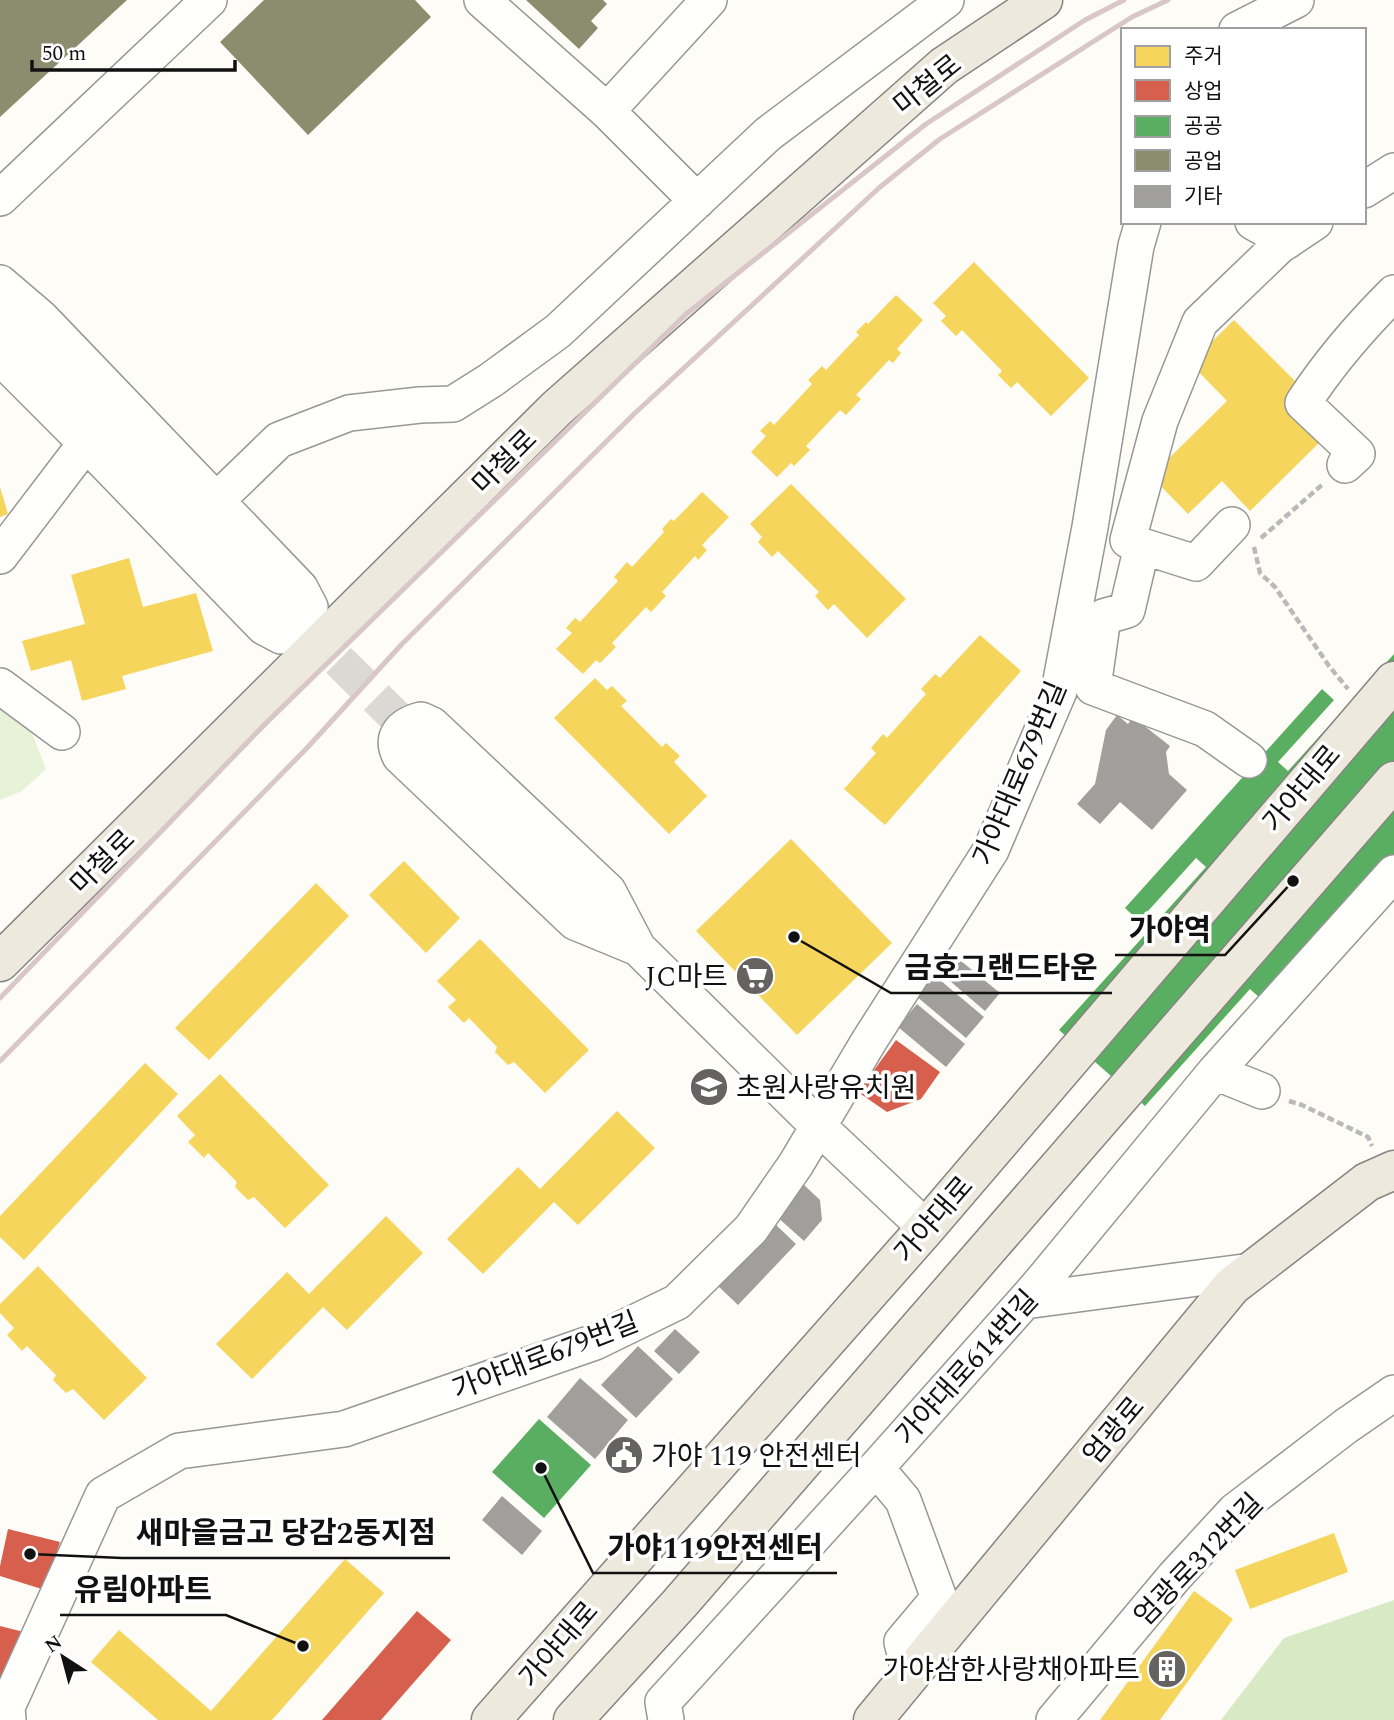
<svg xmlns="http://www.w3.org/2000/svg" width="1394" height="1720" font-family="Spectral,'Noto Sans KR',serif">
	<rect width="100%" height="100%" fill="#fdfcf7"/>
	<!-- green -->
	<path fill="#e7f3d7" d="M0,699L26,718L46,769L22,791L0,800Z"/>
	<!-- forest -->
	<path fill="#d8eac5" d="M1394,1600V1720H1221L1284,1638Z"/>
	<!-- homes -->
	<path fill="#f6d55c" d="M974,262L1089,378L1051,416L1017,382L1011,388L998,375L1002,371L962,330L956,336L941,321L946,316L933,303Z
		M896,295L923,320L897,349L901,353L893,363L889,360L856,395L861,399L846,415L840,410L806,446L810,450L794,466L791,463L777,477L751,452L766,436L760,431L770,421L774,425L812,384L808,380L822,366L826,370L859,335L856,332L866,322L868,324Z
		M1234,320L1305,391L1326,436L1250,511L1222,481L1188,514L1151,476L1227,401L1190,363Z
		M791,484L906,599L867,638L834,604L828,610L815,596L819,592L778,551L772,557L758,542L762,537L750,524Z
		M0,487L8,514L0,517Z
		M702,492L729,517L702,545L707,550L698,560L695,556L662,592L666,596L651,612L646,607L612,643L616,647L600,663L596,660L583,674L556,649L572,633L566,628L575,618L580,622L618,581L614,577L627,562L632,567L664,532L662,529L671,519L674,521Z
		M129,558L143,607L196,593L213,651L122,676L126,689L82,701L71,660L31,671L22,641L85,624L71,575Z
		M980,635L1021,671L885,825L844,789L876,753L871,748L883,734L887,738L926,694L921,689L935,674L940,678Z
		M595,678L607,690L612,686L627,701L621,706L662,747L666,743L680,756L674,762L707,796L669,834L554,718Z
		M791,839L892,943L797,1035L696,931Z
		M404,861L460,918L426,953L369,895Z
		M316,883L349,916L209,1060L175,1028Z
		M480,939L589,1050L545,1093L514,1062L508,1065L495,1052L497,1047L469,1018L464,1023L448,1007L456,1000L437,981Z
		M145,1063L178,1094L24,1260L0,1237V1216Z
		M220,1074L329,1185L285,1228L254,1197L248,1200L235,1187L237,1182L208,1153L204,1158L188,1142L195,1135L177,1116Z
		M617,1111L655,1148L578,1225L554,1202L483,1274L447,1239L518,1167L540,1189Z
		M386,1216L423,1253L347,1330L323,1307L252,1379L216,1344L287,1272L309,1294Z
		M38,1266L147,1378L104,1420L73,1389L66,1393L53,1380L56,1375L27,1346L22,1351L7,1335L14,1328L0,1313V1304Z
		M1334,1533L1348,1572L1250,1609L1235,1570Z
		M345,1559L384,1593L272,1720H158L91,1662L119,1630L211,1711Z
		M1194,1591L1233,1619L1160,1720H1100Z"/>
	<!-- shops -->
	<path fill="#d6604d" d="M896,1040L940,1072L921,1099L887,1112L858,1092Z
		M8,1529L60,1542L45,1590L0,1576V1566Z
		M417,1611L451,1640L381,1720H322Z
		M0,1626L24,1632L0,1681Z"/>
	<!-- public -->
	<path fill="#5aae61" d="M1394,654V896L1283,1019L1250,989L1145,1106L1059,1030L1206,867L1196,858L1139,921L1125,908L1322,689L1334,700L1278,762L1288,771Z
		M539,1419L591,1465L544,1518L492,1472Z"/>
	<!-- industry -->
	<path fill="#8c8c6e" d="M0,0H127L0,117Z
		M264,0H415L431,17L308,135L220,42Z
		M526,0H603L607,4L591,21L598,28L579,49Z"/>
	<!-- building -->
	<path fill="#a19f9c" d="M1117,715L1128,724L1133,717L1170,746L1166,752L1169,774L1187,790L1152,830L1120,802L1100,824L1077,804L1095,784L1106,730Z
		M950,952L1000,993L985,1011L936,969Z
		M934,975L984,1017L966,1038L916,996Z
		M917,1004L965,1044L946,1067L898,1027Z
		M803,1184L820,1200L822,1220L804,1241L775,1215Z
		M774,1223L796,1244L738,1305L716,1284Z
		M675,1329L700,1352L679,1374L654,1351Z
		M638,1346L673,1379L636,1418L601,1385Z
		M580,1378L628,1420L595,1459L547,1417Z
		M502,1496L542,1531L522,1555L482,1520Z"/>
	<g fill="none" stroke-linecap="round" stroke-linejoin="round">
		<!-- minor-tunnel -->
		<path stroke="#dad9d4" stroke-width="35" stroke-dasharray="35 18" stroke-linecap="butt" d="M301,623L426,747"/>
		<!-- minor casing -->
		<g stroke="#979795" stroke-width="38">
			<path id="minor" d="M482,0L607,111L697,201
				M1237,30L1296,0
				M607,111L709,0
				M1364,190L1394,171
				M0,198L209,0
				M1253,222L1287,241
				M0,283L41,318L300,588L310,607L306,625L298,632L281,636L264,627L86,443L0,357
				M0,315L281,604
				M1345,465L1357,454L1303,403C1329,363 1360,327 1394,293
				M216,501L279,440L349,413L420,405L453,404L491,380L558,331L768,134L946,0
				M1142,546L1196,563L1232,525
				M0,556L86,443L101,426
				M0,686L62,732
				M421,720L432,725L608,891L638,948L575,922L400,756C390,736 402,725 421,720Z
				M428,749L638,948L819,1127L926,1228
				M1249,760L1205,729L1093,687L1103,617L1127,610L1142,546L1128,540L1160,421L1200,322L1279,246L1315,222
				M1215,1072L1262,1091
				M1025,1301L1251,1271
				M876,1468L903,1500L939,1598L902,1642L910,1675
				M8,1720L7,1707L103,1495L179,1451L344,1429L595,1342L677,1302L751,1229L796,1164L869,1041L991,850L1059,691L1090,527L1136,246L1143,222
				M666,1720L663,1702L876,1468L1038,1286L1215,1072L1394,873
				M1054,1720L1175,1576L1235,1511L1346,1426L1394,1393"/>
		</g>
		<!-- major casing -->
		<g stroke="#858482" stroke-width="41">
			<path id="major" d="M0,962L557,408L944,66L1043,0
				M491,1720L926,1228L1394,681
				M573,1720L680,1603L1394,781
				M873,1720L1232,1286L1367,1182L1394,1170"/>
		</g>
		<!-- path -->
		<path stroke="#b9b9b8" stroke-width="4.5" stroke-dasharray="7 3.5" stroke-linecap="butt" d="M1261,538L1323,484
			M1254,547L1260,573L1275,587L1329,666L1348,689
			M1289,1101L1302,1105L1368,1137L1372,1146"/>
		<!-- minor -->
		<use href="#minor" stroke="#fffffe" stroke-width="35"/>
		<!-- major -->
		<use href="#major" stroke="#ede9dc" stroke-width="38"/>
		<!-- rail -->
		<path stroke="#d9c6c7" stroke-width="5" d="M0,998L266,723L686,314L926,124L1085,20L1124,0
			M0,1061L307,748L402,644L634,414L880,187L940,139L1132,17L1168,0"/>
	</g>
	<!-- icons -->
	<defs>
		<g id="supermarket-disc" transform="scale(2.0125)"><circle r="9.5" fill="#646362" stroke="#fff"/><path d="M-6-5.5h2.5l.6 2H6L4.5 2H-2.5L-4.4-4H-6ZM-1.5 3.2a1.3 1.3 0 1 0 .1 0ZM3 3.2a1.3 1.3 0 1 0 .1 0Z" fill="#fff"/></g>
		<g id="school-disc" transform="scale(2.0125)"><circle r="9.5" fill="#646362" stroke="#fff"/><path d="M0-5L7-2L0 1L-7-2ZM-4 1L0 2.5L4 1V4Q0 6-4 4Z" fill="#fff"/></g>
		<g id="civic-disc" transform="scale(2.0125)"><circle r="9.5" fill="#646362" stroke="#fff"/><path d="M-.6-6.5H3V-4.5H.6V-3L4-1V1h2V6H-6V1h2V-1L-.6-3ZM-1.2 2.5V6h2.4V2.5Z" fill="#fff"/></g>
		<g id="building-disc" transform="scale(2.0125)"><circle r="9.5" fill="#646362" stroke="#fff"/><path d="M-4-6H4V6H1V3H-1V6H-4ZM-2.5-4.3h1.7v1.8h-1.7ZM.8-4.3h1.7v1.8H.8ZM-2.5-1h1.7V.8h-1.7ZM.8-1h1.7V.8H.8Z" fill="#fff"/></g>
	</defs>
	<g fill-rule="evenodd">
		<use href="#supermarket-disc" x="755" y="976"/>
		<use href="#school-disc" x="709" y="1087"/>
		<use href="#civic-disc" x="624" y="1455"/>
		<use href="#building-disc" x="1167" y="1669"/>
	</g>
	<g text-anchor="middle" stroke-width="7" stroke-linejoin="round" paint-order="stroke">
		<!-- street labels -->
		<g font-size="28" fill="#111" stroke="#fff">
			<text transform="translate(927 84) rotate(-39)" y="10">마철로</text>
			<text transform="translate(504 461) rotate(-45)" y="10">마철로</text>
			<text transform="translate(1019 773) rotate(-67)" y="10">가야대로679번길</text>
			<text transform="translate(1301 788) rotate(-50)" y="10">가야대로</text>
			<text transform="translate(102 861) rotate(-45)" y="10">마철로</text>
			<text transform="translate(933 1219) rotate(-49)" y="10">가야대로</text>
			<text transform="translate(545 1355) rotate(-21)" y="10">가야대로679번길</text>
			<text transform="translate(966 1367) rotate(-48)" y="10">가야대로614번길</text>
			<text transform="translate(1113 1430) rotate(-50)" y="10">엄광로</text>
			<text transform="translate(1198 1559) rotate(-46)" y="10">엄광로312번길</text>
			<text transform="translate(558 1644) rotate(-49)" y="10">가야대로</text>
		</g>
		<!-- poi labels -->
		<g font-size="28" fill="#111" stroke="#fff" text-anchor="end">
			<text x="728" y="986">JC마트</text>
			<text x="736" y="1097" text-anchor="start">초원사랑유치원</text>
			<text x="651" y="1465" text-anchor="start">가야 119 안전센터</text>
			<text x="1140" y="1679">가야삼한사랑채아파트</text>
		</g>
	</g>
	<!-- callouts -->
	<path fill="none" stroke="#111" stroke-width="2.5" d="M1293 881L1225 955H1115M794 937L891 993H1112M30 1554L122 1558H450M541 1468L593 1573H837M303 1646L226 1615H60"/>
	<g fill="#111" stroke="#fff" stroke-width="2.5">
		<circle cx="1293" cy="881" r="7"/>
		<circle cx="794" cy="937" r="7"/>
		<circle cx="30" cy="1554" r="7"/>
		<circle cx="541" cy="1468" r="7"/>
		<circle cx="303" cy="1646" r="7"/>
	</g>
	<g font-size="30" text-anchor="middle" font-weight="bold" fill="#111" stroke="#fff" stroke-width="7" stroke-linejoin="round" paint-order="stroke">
		<text x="1170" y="940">가야역</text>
		<text x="1001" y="978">금호그랜드타운</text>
		<text x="286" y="1543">새마을금고 당감2동지점</text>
		<text x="715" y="1558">가야119안전센터</text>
		<text x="143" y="1600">유림아파트</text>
	</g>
	<!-- legend -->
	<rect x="1121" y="28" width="245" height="196" fill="#ffffff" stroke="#a0a0a0" stroke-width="2"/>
	<rect x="1135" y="46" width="35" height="21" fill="#f6d55c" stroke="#a0a0a0" stroke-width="2"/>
	<text x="1184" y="63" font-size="21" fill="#111111">주거</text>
	<rect x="1135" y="80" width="35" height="21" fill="#d6604d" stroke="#a0a0a0" stroke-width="2"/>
	<text x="1184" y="98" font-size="21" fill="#111111">상업</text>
	<rect x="1135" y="116" width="35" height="21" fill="#5aae61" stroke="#a0a0a0" stroke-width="2"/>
	<text x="1184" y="133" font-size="21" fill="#111111">공공</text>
	<rect x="1135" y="150" width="35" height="21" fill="#8c8c6e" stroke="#a0a0a0" stroke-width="2"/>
	<text x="1184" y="168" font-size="21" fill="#111111">공업</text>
	<rect x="1135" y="186" width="35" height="21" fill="#a19f9c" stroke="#a0a0a0" stroke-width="2"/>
	<text x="1184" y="203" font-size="21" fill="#111111">기타</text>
	<!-- north arrow -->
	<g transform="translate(63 1657) rotate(324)" stroke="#ffffff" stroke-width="5" paint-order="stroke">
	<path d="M0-5L12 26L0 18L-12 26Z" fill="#111111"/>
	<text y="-10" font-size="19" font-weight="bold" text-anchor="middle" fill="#111111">N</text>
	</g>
	<!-- scale -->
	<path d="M32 60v10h203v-10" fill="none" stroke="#111111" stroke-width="3.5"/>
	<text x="42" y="60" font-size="21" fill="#111111" stroke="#ffffff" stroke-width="5" paint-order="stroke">50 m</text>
</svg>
